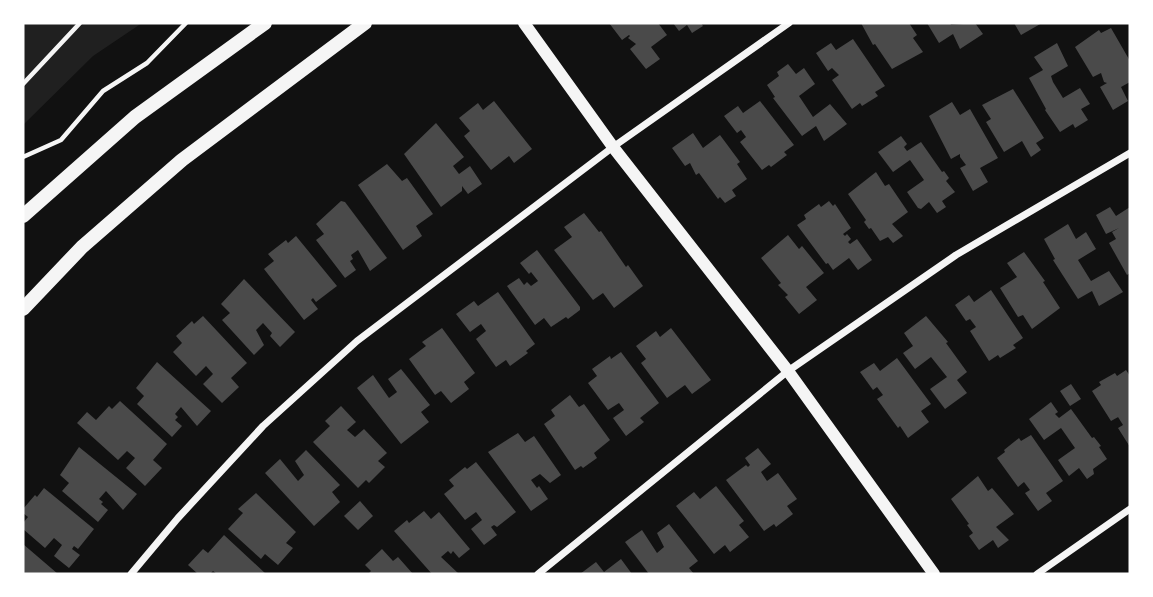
<svg xmlns="http://www.w3.org/2000/svg" width="1153" height="597" font-family="Manrope,sans-serif">
	<rect width="100%" height="100%" fill="#111"/>
	<!-- green -->
	<path fill="#202020" d="M23,23H142L93,56L23,125Z"/>
	<!-- building -->
	<path fill="#4a4a4a" d="M609,23H658L667,35L651,47L660,59L646,69L630,49L636,44L628,38L630,36L629,35L622,40Z
		M673,23H701L703,26L692,33L687,25L679,31Z
		M861,23H909L917,35L913,38L923,52L892,69L875,44L873,45Z
		M927,23H950L951,25L975,23L983,34L960,49L953,34L939,43Z
		M1014,23H1042L1021,35Z
		M1111,28L1130,61V82L1121,87L1128,101L1113,110L1100,87L1107,83L1104,82L1101,73L1093,77L1075,47L1099,30L1101,33Z
		M853,39L885,86L875,92L878,96L862,106L860,103L852,109L832,80L839,75L832,68L828,71L816,53L831,43L836,50Z
		M1057,43L1068,66L1051,76L1053,82L1063,98L1080,88L1090,104L1081,109L1088,120L1075,128L1073,124L1060,132L1045,110L1046,109L1029,78L1043,70L1034,57Z
		M788,64L796,74L804,68L815,84L799,96L813,117L830,104L847,124L824,141L816,126L802,136L773,98L775,97L767,85L779,76L777,72Z
		M1013,89L1044,138L1036,143L1041,150L1031,157L1022,141L1004,152L986,122L991,119L982,105Z
		M494,101L532,149L514,163L509,156L491,170L464,136L470,131L459,118L478,103L483,110Z
		M760,101L794,145L784,152L787,155L771,167L769,165L762,170L740,142L746,137L741,130L737,133L724,116L738,106L743,113Z
		M952,102L960,115L970,109L998,158L980,168L988,182L973,191L960,168L966,165L960,157V154L951,159L929,116Z
		M436,123L464,157L453,166L459,174L470,166L482,184L468,194L462,186V191L441,207L404,154Z
		M693,133L703,148L720,135L740,162L737,164L747,179L732,190L736,196L725,203L720,197L718,199L699,173L696,175L690,163L685,166L672,148Z
		M901,136L907,144L904,147L907,151L921,142L942,172L944,171L949,178L946,181L955,192L942,201L946,207L937,213L929,202L921,209L918,208L907,192L924,180L910,160L893,172L878,152Z
		M387,164L402,181L407,178L433,214L416,226L422,236L403,250L358,185Z
		M876,172L885,186L889,184L908,212L892,224L903,236L893,243L888,237L880,241L871,228L869,229L864,222L866,220L848,194Z
		M341,201L345,202L387,258L370,271L358,250L351,255L353,259L350,261L356,270L345,278L316,240L324,234L316,224Z
		M829,201L833,206L835,204L851,228L843,234L845,236L847,234L851,239L848,242L850,244L857,239L872,260L858,270L849,258L833,270L828,263L826,264L797,225L806,219L804,215L819,204L821,207Z
		M1110,207L1116,216L1130,207V273L1127,275L1109,243L1116,239L1112,232L1119,228L1106,234L1096,215Z
		M584,213L599,232L601,231L626,267L628,265L643,286L614,308L603,293L593,300L554,250L572,237L564,227Z
		M1068,224L1076,239L1086,232L1096,249L1078,260L1091,281L1109,271L1123,292L1099,306L1092,291L1078,299L1053,260L1055,259L1044,239Z
		M788,235L799,249L802,246L824,273L806,287L817,300L799,314L785,297L788,295L778,285L781,283L761,258Z
		M296,236L337,286L316,302L313,298L311,300L318,309L304,320L264,269L274,261L268,254L286,240L288,243Z
		M537,250L580,307V310L568,319L566,317L551,327L544,318L535,325L507,286L519,278L524,285L527,282L531,286L538,281L531,272L529,274L520,263Z
		M1024,252L1045,281L1043,282L1060,308L1032,329L1023,315L1018,317L1000,288L1017,277L1007,263Z
		M244,279L295,332L280,347L270,336L272,333L263,323L256,330L264,345L254,355L222,320L230,313L221,304Z
		M991,290L1023,338L1013,345L1016,348L1000,358L998,355L989,361L970,331L976,327L970,319L966,321L955,305L969,295L974,302Z
		M498,292L535,344L526,351L528,353L510,366L506,360L496,367L476,339L486,331L481,324L470,332L456,314L474,301L478,306Z
		M203,316L247,363L231,378L239,387L222,403L203,384L213,374L206,366L196,376L173,352L182,343L176,336L192,321L194,324Z
		M926,316L948,342L946,343L967,372L957,380L967,393L945,409L930,389L947,377L931,357L915,369L903,353L913,346L904,333Z
		M442,328L475,373L464,382L469,389L451,403L441,391L435,395L409,359L426,346L422,342Z
		M671,328L711,380L692,394L685,385L667,398L641,363L646,359L636,346L656,331L660,337Z
		M621,352L659,403L640,418L644,422L626,436L613,418L624,410L619,403L608,410L588,383L597,376L592,369L610,356L611,359Z
		M897,358L931,404L921,411L929,422L908,438L900,426L898,428L877,399L883,395L877,387L873,390L860,372L874,363L880,371Z
		M157,362L211,411L197,426L181,407L175,414L178,417L175,420L182,426L172,437L137,404L144,396L136,388Z
		M401,369L430,405L421,412L429,422L401,444L357,388L373,375L389,398L397,392L388,379Z
		M1126,370L1130,376V447L1118,428L1123,425L1118,417L1120,416L1111,421L1092,391L1101,385L1099,382L1115,373L1117,376Z
		M1071,384L1081,399L1070,406L1060,391Z
		M570,395L579,407L584,404L610,440L594,453L597,458L583,468L581,466L575,470L544,424L555,416L551,410Z
		M120,401L167,444L153,460L162,468L145,486L126,468L135,458L127,451L118,460L77,423L87,412L96,420L109,406L112,409Z
		M1051,402L1058,412L1055,414L1059,418L1071,409L1092,438L1094,437L1101,446L1099,447L1107,459L1093,469L1094,474L1087,479L1079,468L1069,476L1058,460L1075,448L1061,428L1044,440L1029,419Z
		M341,406L356,422L347,430L355,437L364,429L387,453L378,461L385,467L369,483L366,480L358,488L313,442L330,426L325,421Z
		M518,433L525,442L534,436L561,475L550,483L540,474L531,480L537,488L539,486L548,499L531,511L488,452Z
		M1031,435L1063,481L1046,493L1052,501L1038,511L1025,493L1030,490L1024,482L1018,487L997,458L1005,452L1004,450L1019,438L1021,441Z
		M79,447L137,494L123,510L106,491L99,499L103,502L101,504L108,510L98,522L62,491L69,483L60,475Z
		M758,448L771,464L761,472L767,481L778,473L797,499L787,506L793,514L776,527L774,524L764,531L726,480L746,465L748,467L750,465L745,458Z
		M306,450L340,485L332,492L340,502L314,526L265,473L280,459L298,481L304,475L295,461Z
		M476,462L516,512L497,527L494,525L491,527L497,535L484,545L471,529L482,520L476,512L465,520L444,494L454,486L449,480L465,467L467,469Z
		M978,476L988,491L992,488L1014,514L996,527L1009,540L998,548L993,540L979,550L969,536L973,533L967,525L969,524L951,499Z
		M716,486L744,521L739,525L749,537L730,552L725,545L714,554L676,506L694,492L700,499Z
		M44,488L94,529L78,549L74,546L72,549L80,555L69,568L54,556L62,545L54,538L45,548L23,529V523L28,517L23,513V509L35,495L37,497Z
		M256,493L296,532L286,543L293,548L278,565L265,554L261,559L228,529L243,513L238,509Z
		M360,501L373,516L358,530L344,516Z
		M424,511L431,519L439,512L470,549L459,558L453,551L451,554L448,551L441,557L459,574H432L394,531L407,520L409,523Z
		M669,524L698,561L689,568L694,574H649L625,542L642,530L657,553L664,547L657,533Z
		M224,535L266,574H217L213,571L210,574H198L188,565L203,549L208,553Z
		M23,544L58,574H23Z
		M382,549L393,561L398,557L413,574H368L371,571L365,565Z
		M621,559L632,574H580L596,562L604,572Z"/>
	<g fill="none" stroke-linecap="round" stroke-linejoin="round">
		<!-- path -->
		<path stroke="#f5f5f5" stroke-width="4.5" d="M23,84L80,23
			M23,157L61,140L103,91L147,63L186,23"/>
		<!-- minor -->
		<path stroke="#f5f5f5" stroke-width="7" d="M131,574L178,518L263,426L357,341L613,147L789,23
			M538,574L788,371L956,255L1130,153
			M1037,574L1130,509"/>
		<!-- tertiary -->
		<path stroke="#f5f5f5" stroke-width="12" d="M524,23L613,147L788,371L934,574"/>
		<!-- secondary -->
		<path stroke="#f5f5f5" stroke-width="14" d="M23,216L135,117L265,23
			M23,309L82,247L182,160L365,23"/>
	</g>
	<!-- border -->
	<rect width="1153" height="597" fill="none" stroke="#ffffff" stroke-width="49"/>
</svg>
